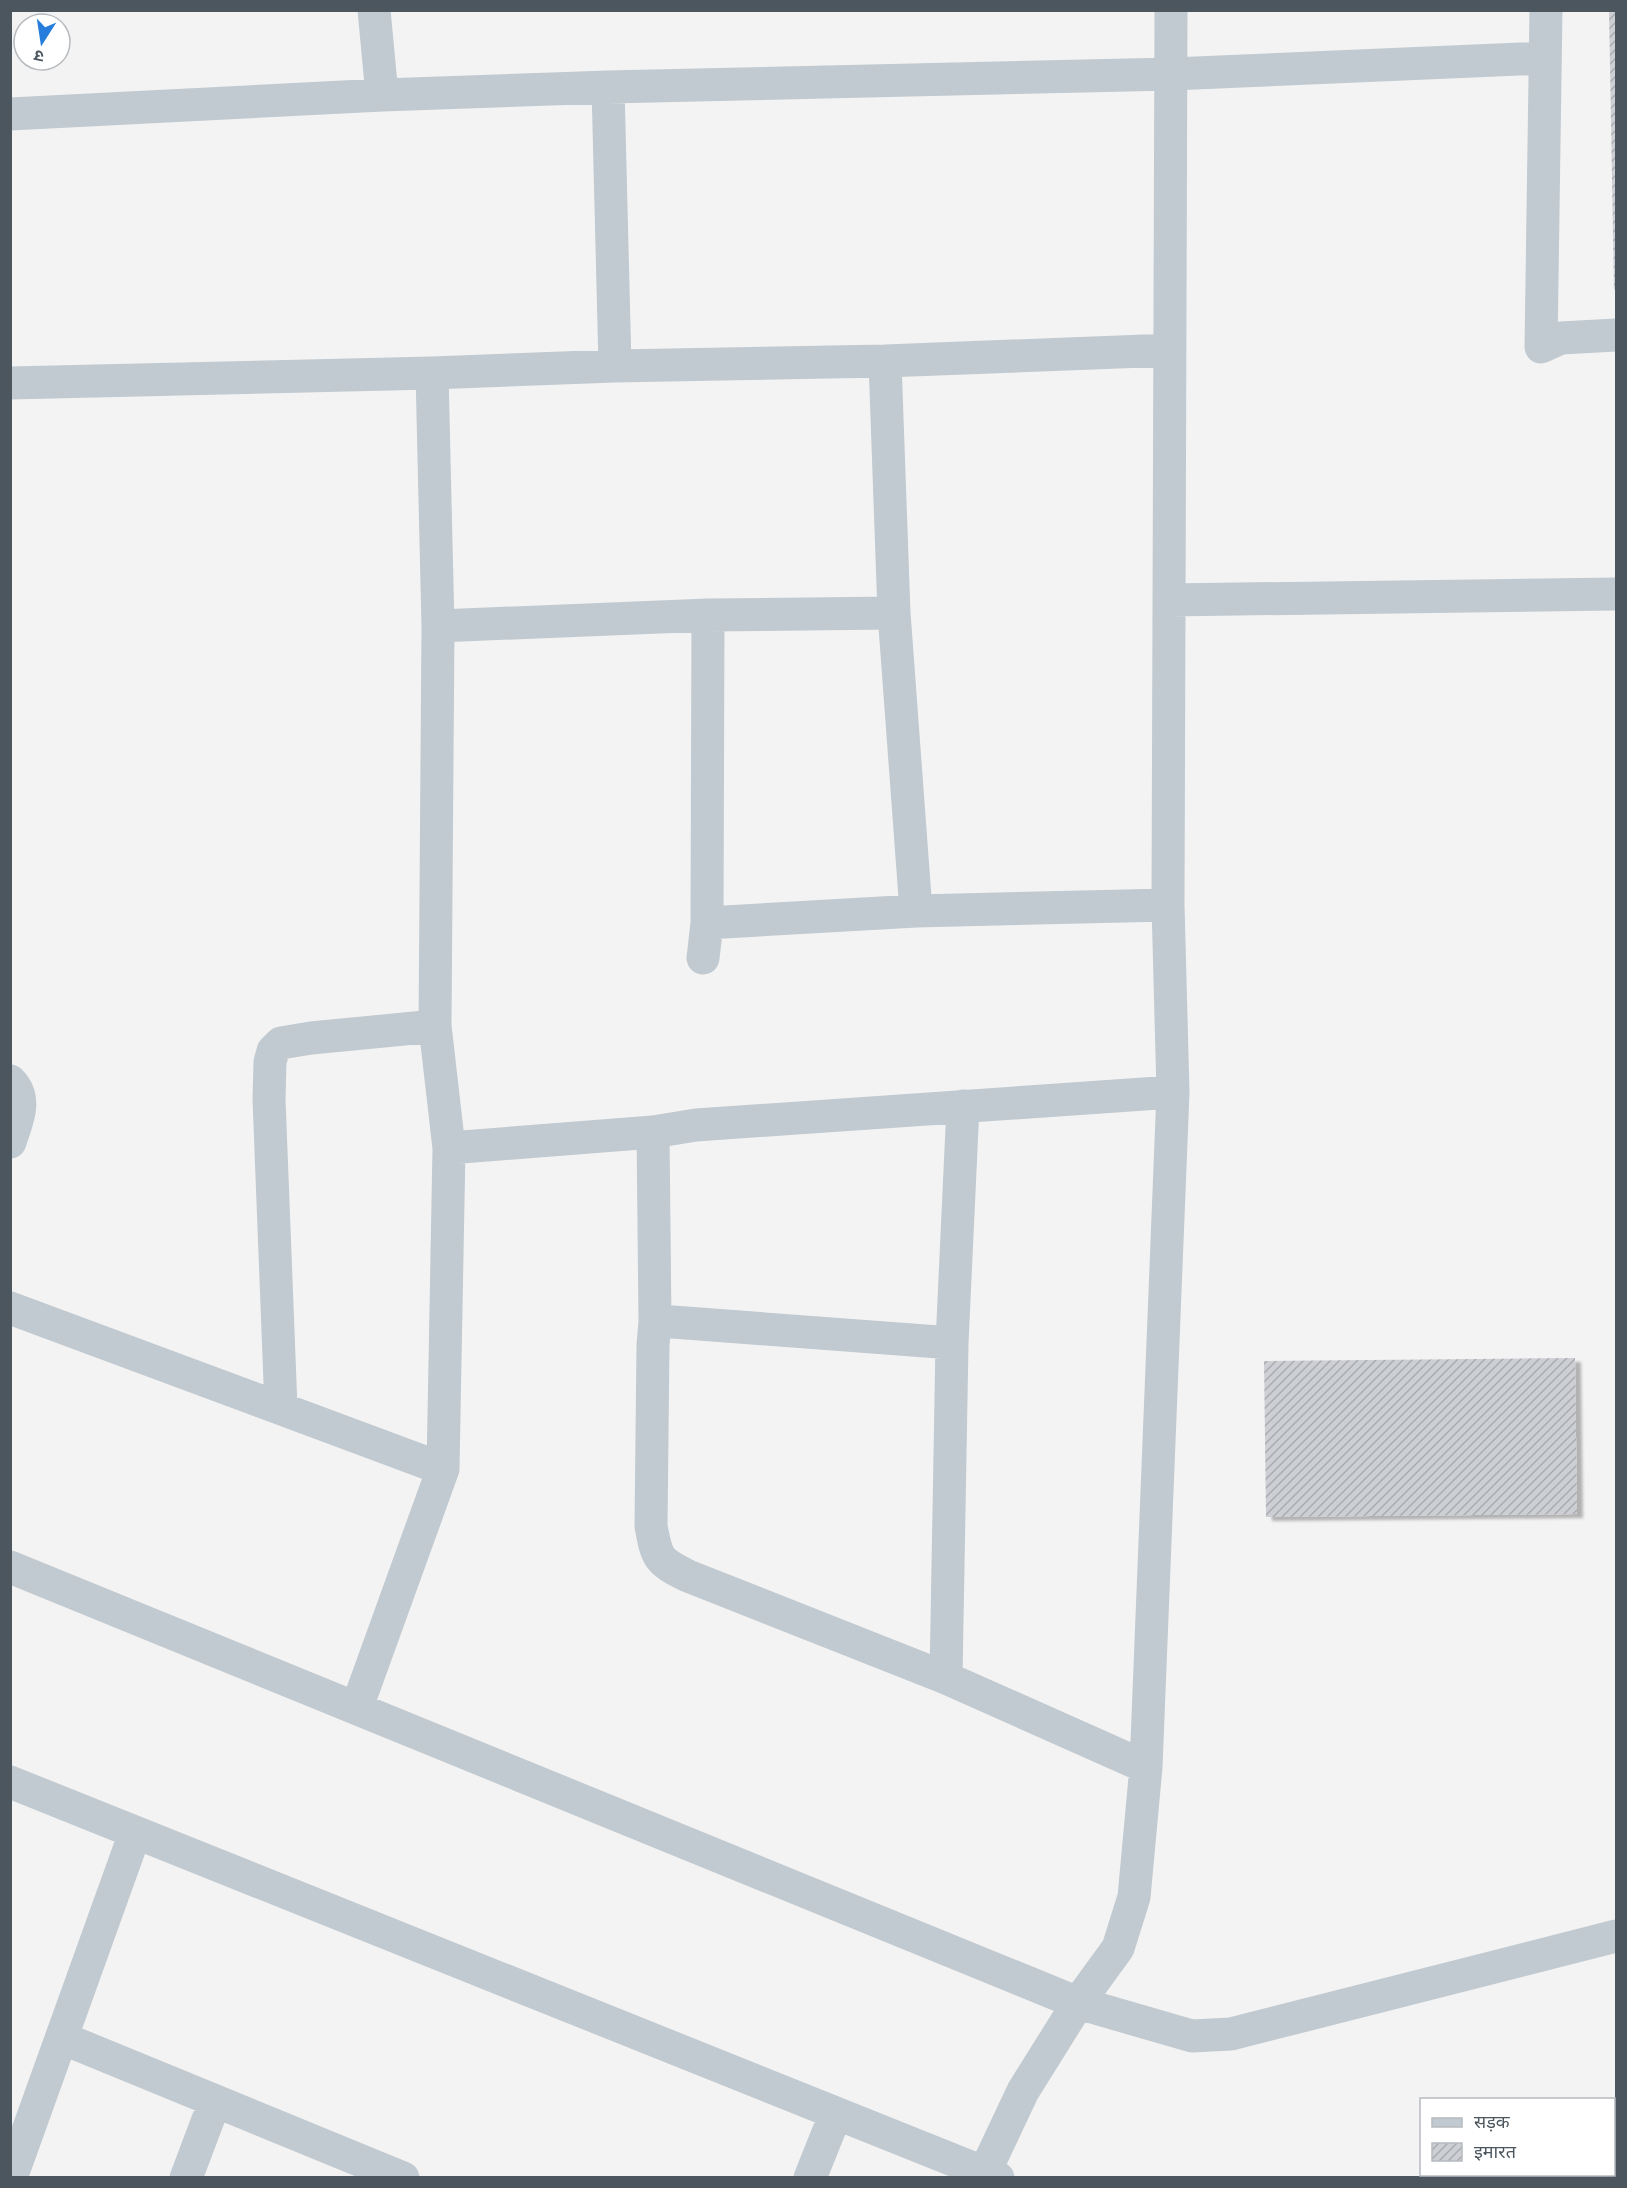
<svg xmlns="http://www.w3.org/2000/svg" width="1627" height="2188" font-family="Signika,'Noto Sans Devanagari',sans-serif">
	<defs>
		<pattern id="building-hatch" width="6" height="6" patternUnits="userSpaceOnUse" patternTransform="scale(1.5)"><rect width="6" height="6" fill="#cdcfd4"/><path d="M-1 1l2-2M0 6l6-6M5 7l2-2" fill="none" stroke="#a8abaf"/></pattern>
		<filter id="shadow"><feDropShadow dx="6" dy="4" stdDeviation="1.5" flood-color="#0004"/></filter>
	</defs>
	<rect width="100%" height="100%" fill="#f4f3f3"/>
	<!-- building -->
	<path fill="url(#building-hatch)" filter="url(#shadow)" d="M1609,10H1616V289L1614,290Z
		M1575,1358L1577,1514L1266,1517L1264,1361Z"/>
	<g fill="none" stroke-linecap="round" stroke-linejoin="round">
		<!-- minor -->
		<path stroke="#c1cad0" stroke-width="33" d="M374,10L382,95
			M1546,10L1541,347L1561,338L1616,335
			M608,87L615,366
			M10,114L382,95L608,87L1172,74L1545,58
			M885,361L894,613L916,911
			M10,383L432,373L615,366L885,361L1170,350
			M1169,600L1616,594
			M438,626L708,615L894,613
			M707,923L916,911L1168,905
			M703,958L707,923L708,615
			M10,1081C28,1099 17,1120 10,1142
			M653,1132L655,1322
			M449,1148L653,1132L696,1125L1173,1092
			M10,1308L443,1469
			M952,1343L673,1322H655L653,1345L651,1526C657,1559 658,1561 688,1576L946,1678L1146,1767
			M281,1408L269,1099L270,1062L273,1051L281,1043L311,1038L435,1026
			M10,1567L1078,2003L1192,2036L1231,2034L1616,1936
			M946,1678L952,1343L963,1106
			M357,1707L443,1469L449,1148L435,1026L438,626L432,373
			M10,1782L998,2178
			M62,2038L403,2178
			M11,2178L135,1833
			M186,2178L215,2101
			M810,2178L836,2113
			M982,2178L1023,2091L1078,2003L1118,1948L1134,1897L1146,1767L1173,1092L1168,905L1171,10"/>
	</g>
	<!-- border -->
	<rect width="1627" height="2188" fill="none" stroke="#4b565f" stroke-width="24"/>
	<!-- legend -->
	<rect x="1420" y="2098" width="195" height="78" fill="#ffffff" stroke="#b7bbbf" stroke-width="1.5"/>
	<rect x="1432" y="2118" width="30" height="9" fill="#c1cad0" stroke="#b7bbbf" stroke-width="1.5"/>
	<text x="1474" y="2128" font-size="18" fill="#4b565f">सड़क</text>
	<rect x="1432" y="2143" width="30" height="18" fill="url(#building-hatch)" stroke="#b7bbbf" stroke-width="1.5"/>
	<text x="1474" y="2158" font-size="18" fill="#4b565f">इमारत</text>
	<!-- north arrow -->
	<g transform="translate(42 42) rotate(192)"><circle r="28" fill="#ffffff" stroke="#b7bbbf" stroke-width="1.5"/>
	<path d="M0-4.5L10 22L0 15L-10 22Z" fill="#267ddb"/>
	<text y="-9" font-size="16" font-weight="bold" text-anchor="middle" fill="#4b565f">उ</text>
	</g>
</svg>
